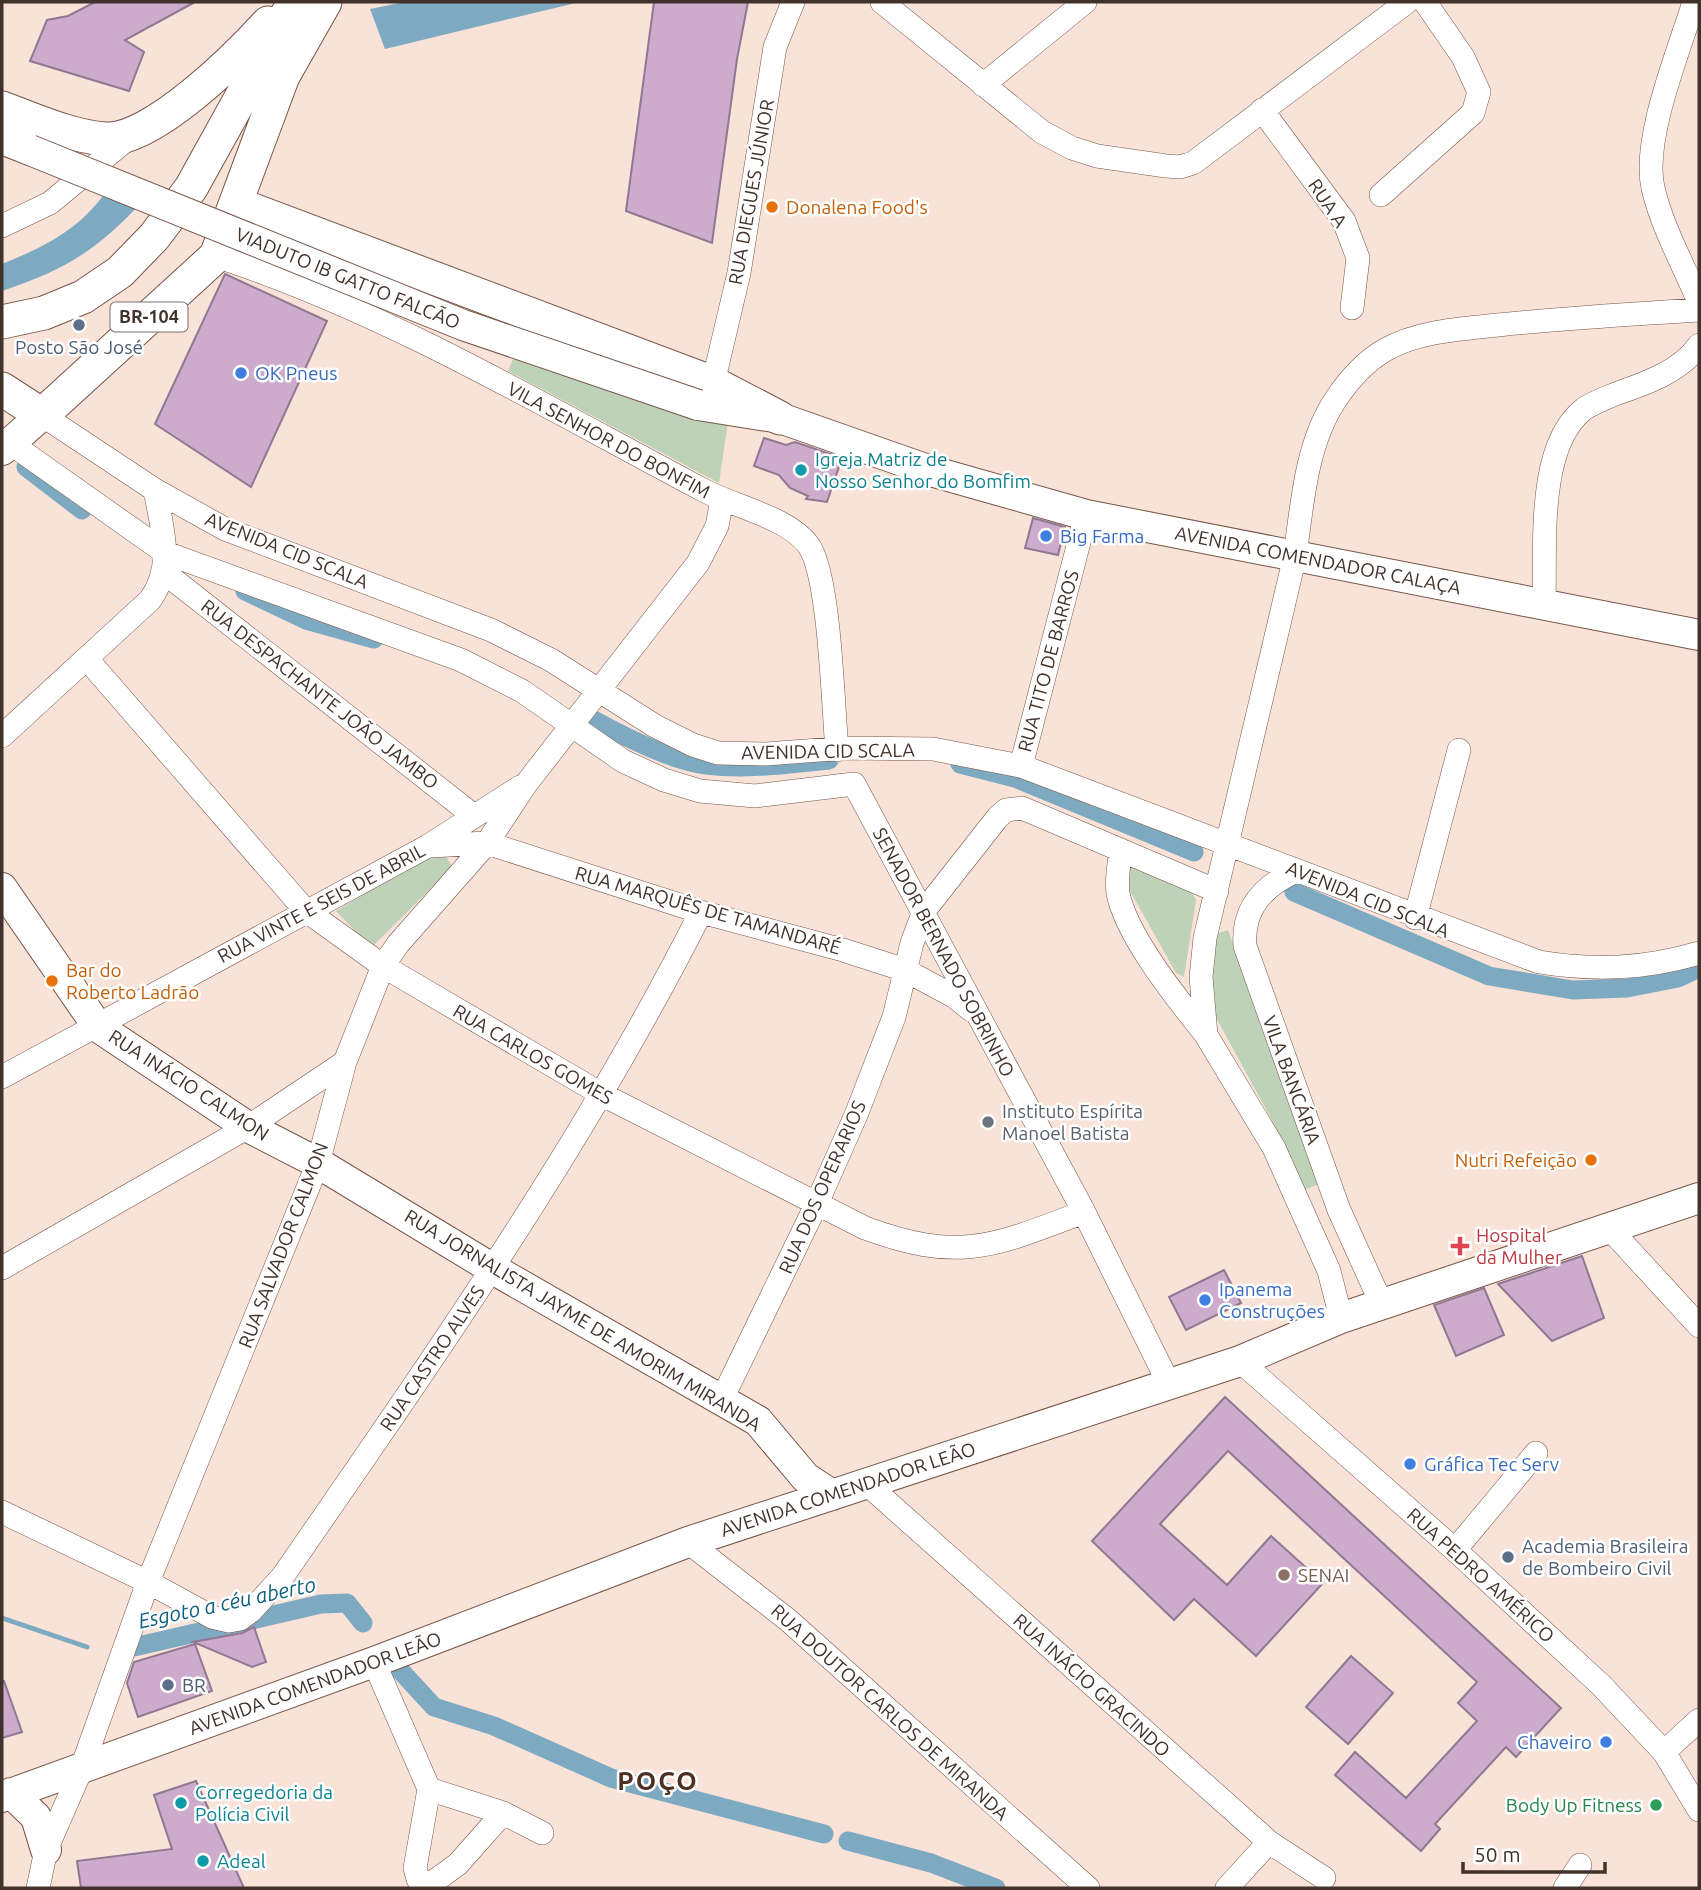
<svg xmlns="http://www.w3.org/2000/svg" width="1701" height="1890" font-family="Ubuntu,sans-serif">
	<rect width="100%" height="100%" fill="#f9e2d7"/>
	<!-- green -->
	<path fill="#bdd2b9" d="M514,357L728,421L719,483L508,371Z
		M430,854H445L452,867L371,948L336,911Z
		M1134,859L1189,887L1196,900L1184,977L1176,973L1125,882V866Z
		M1228,930L1319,1184L1304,1190L1274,1124L1213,1012L1212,935Z"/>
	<!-- water -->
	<path fill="#7da9c1" d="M404,2H580L385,49L370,9Z
		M107,190L141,203C95,252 64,270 2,291V264C44,247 81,229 107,190Z"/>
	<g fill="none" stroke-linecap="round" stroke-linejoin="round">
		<!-- stream -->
		<path stroke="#7da9c1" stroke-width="5" d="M2,1618L87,1647"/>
		<!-- canal -->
		<path stroke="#7da9c1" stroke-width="19" d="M26,467L82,510
			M245,591L306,620L374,639
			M592,719C623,736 671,761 706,765C747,770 789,764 829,760
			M960,764L1015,778L1194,852
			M1294,892L1489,976L1573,990L1627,988L1678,978L1699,968
			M134,1647L321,1604L347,1603L363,1623
			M399,1669L434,1707L494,1726L611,1778L824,1834
			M848,1841L931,1863L996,1888"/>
	</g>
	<!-- building -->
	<path fill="#ccabcd" stroke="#917892" stroke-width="2" d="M95,2H195L125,40L144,52L129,91L30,61L47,20L68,16Z
		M654,2H748L737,59L712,243L626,211Z
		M225,274L327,321L251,487L155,424Z
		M764,438L786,445L795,442L842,458L827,502L806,499L808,496L790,488L779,475L754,466Z
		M1033,518L1065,527L1058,555L1025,548Z
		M1582,1256L1604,1318L1552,1341L1498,1284Z
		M1224,1270L1241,1303L1186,1330L1169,1297Z
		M1484,1288L1504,1335L1456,1356L1434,1305Z
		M1225,1397L1561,1708L1516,1757L1506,1747L1435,1824L1440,1829L1421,1851L1335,1775L1355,1752L1406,1798L1477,1721L1458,1703L1477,1682L1228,1451L1160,1524L1227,1585L1271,1536L1323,1583L1256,1656L1194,1599L1174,1620L1092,1541Z
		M254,1627L266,1662L252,1667L193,1642L242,1633Z
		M195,1644L212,1691L138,1717L127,1683L134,1662Z
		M1351,1656L1393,1693L1348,1744L1306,1707Z
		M2,1681H4L22,1732L2,1738Z
		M196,1781L244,1888H81L77,1861L172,1849L154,1795Z"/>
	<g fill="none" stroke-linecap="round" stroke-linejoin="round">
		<!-- minor casing -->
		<g stroke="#765547" stroke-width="24">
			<path id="minor" d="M882,2L1042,132L1072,148L1097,156L1166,166L1180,167L1193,163L1407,2
				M1694,2C1679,51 1642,139 1653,188C1662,227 1684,266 1699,302
				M983,85L1085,2
				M1262,110L1344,221L1358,258L1352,308
				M1381,195L1473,113L1479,92L1463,57L1425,2
				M2,226L50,203L131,136
				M216,256C387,312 544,406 703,490C733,506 790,518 809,546C830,577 833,707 837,750
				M713,383L739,273L775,47L793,2
				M42,415L155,490L225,529L491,630L551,660L655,726L693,745L718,753L766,754L846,748L933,749L1021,766L1539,962C1595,971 1644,969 1699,953
				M10,443L166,553L461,660L522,691L623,761L664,780L700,791L755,796L854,784L1084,1212L1168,1382
				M165,573L474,816
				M1544,603C1546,548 1536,446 1584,409C1594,402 1606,398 1618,393C1647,383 1681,371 1699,345
				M87,659L305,910L383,966L603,1095L865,1228C960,1263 994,1246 1084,1212
				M2,736L150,600C175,566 162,529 155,490
				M1021,766L1086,515
				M430,846L487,843L701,912L843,950L905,970L955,997L971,1010
				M1121,850C1119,863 1116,879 1118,893C1126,936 1179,1001 1206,1035
				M1296,871C1263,886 1242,909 1245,946L1339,1210L1382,1305
				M1415,918L1459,750
				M2,1077L428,846L520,787
				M1610,1229L1699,1326
				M2,1268L248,1127L345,1062
				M1341,1318L1329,1271L1274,1148L1206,1035L1201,977L1205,938L1295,556C1302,505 1306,443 1336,399C1348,381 1366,361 1385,350C1418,331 1461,329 1498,325C1565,318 1632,314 1699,310
				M1240,1361L1455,1550L1601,1685L1664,1752L1699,1810
				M722,1399L817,1203L856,1115L894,1017L912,943L924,911L998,817L1006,810L1022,808L1217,891
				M867,1484L1269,1842L1324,1878
				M2,1512L148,1582L212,1617L229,1621L240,1619L251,1611L283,1576C432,1360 583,1146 701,912
				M688,1542L788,1620L1088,1888
				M1455,1550L1536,1453
				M374,1662L429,1789L415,1868L418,1879L429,1885L458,1864L503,1813
				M1664,1752L1699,1720
				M429,1789L503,1813L542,1833
				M38,1888L46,1850L81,1770L148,1582L318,1163L345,1062L383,966L398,944L487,843L526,784L698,563L717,526L722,500
				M1227,1888L1269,1842
				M1565,1888L1580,1865"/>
		</g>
		<!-- major casing -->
		<g stroke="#765547" stroke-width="32">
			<path id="major" d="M2,139L30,150
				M698,405L780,418L931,471L1086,515L1699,635
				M2,450L42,415
				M2,888L98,1027L248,1127L318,1163L493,1269L758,1421L805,1477L832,1495
				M11,1793L36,1817L46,1850
				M2,1797L374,1662L688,1542L1240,1361L1341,1318L1699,1198"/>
		</g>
		<!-- highway casing -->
		<g stroke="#765547" stroke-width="35">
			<path id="highway" d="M2,108C35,120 69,136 105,139C152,142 237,57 268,23
				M237,204L713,383L780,418
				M2,322L44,313L83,297L120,272L154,237L191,188L294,2
				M2,389L42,415L216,256L283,76L325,2"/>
		</g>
		<!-- minor -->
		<use href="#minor" stroke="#fff" stroke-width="23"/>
		<!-- major -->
		<use href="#major" stroke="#fff" stroke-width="30"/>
		<!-- highway -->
		<use href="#highway" stroke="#fff" stroke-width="33"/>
		<!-- major-bridge casing -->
		<g stroke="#765547" stroke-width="32" stroke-linecap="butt">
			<path id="major-bridge" d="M30,150L463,325L698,405"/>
		</g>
		<!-- major-bridge -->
		<use href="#major-bridge" stroke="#fff" stroke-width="30"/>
	</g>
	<!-- markers -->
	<g fill="#e8710a" stroke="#fff" stroke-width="2.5">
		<circle cx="772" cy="207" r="7"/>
		<circle cx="52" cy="981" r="7"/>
		<circle cx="1591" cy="1160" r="7"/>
	</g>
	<g fill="#5c6f8a" stroke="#fff" stroke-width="2.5">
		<circle cx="79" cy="325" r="7"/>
		<circle cx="1508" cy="1557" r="7"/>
		<circle cx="168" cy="1685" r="7"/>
	</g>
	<g fill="#3f7fe0" stroke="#fff" stroke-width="2.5">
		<circle cx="241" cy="373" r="7"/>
		<circle cx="1046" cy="536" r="7"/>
		<circle cx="1205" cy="1300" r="7"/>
		<circle cx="1410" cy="1464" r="7"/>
		<circle cx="1606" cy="1742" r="7"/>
	</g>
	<g fill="#0f9aa8" stroke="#fff" stroke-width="2.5">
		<circle cx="801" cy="470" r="7"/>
		<circle cx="181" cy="1803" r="7"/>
		<circle cx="203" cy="1861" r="7"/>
	</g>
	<circle fill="#6b7280" stroke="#fff" stroke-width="2.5" cx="988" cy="1122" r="7"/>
	<path fill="#e0444e" stroke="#fff" stroke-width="2.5" d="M1456.5 1235.5h7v7h7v7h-7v7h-7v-7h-7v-7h7z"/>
	<circle fill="#8d6e63" stroke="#fff" stroke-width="2.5" cx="1284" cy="1575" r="7"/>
	<circle fill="#2e9e5b" stroke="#fff" stroke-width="2.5" cx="1656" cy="1805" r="7"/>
	<g text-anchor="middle" stroke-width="5" stroke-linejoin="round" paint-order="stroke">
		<!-- shield labels -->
		<rect fill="#fff" stroke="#7a706b" stroke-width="2" x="110.5" y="302.5" width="77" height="29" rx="5"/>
		<g font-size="18" font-weight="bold" fill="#41322b">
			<text x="149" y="323">BR-104</text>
		</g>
		<!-- street labels -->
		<g font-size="19" fill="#41322b" stroke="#fff">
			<text transform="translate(751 192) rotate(-80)" y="7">RUA DIEGUES JÚNIOR</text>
			<text transform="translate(1328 203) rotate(56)" y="7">RUA A</text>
			<text transform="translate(348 278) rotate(22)" y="7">VIADUTO IB GATTO FALCÃO</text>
			<text transform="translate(609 440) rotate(28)" y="7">VILA SENHOR DO BONFIM</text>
			<text transform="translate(287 550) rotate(22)" y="7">AVENIDA CID SCALA</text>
			<text transform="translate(1318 560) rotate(11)" y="7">AVENIDA COMENDADOR CALAÇA</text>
			<text transform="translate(1048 661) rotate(-75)" y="7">RUA TITO DE BARROS</text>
			<text transform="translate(320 694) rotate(38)" y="7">RUA DESPACHANTE JOÃO JAMBO</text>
			<text transform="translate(828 751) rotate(-1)" y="7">AVENIDA CID SCALA</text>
			<text transform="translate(1368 899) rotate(22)" y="7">AVENIDA CID SCALA</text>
			<text transform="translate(321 903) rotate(-28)" y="7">RUA VINTE E SEIS DE ABRIL</text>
			<text transform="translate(708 910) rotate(16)" y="7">RUA MARQUÊS DE TAMANDARÉ</text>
			<text transform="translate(944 952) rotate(62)" y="7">SENADOR BERNADO SOBRINHO</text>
			<text transform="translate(533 1054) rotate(30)" y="7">RUA CARLOS GOMES</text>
			<text transform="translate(1292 1080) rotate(70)" y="7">VILA BANCÁRIA</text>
			<text transform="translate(189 1085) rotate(33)" y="7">RUA INÁCIO CALMON</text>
			<text transform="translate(822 1187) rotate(-66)" y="7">RUA DOS OPERARIOS</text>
			<text transform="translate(283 1245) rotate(-69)" y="7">RUA SALVADOR CALMON</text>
			<text transform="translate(583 1320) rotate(31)" y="7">RUA JORNALISTA JAYME DE AMORIM MIRANDA</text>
			<text transform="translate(432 1358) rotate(-56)" y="7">RUA CASTRO ALVES</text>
			<text transform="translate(848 1489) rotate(-18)" y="7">AVENIDA COMENDADOR LEÃO</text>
			<text transform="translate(1481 1575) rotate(42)" y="7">RUA PEDRO AMÉRICO</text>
			<text transform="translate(315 1683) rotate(-20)" y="7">AVENIDA COMENDADOR LEÃO</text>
			<text transform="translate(1092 1685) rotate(42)" y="7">RUA INÁCIO GRACINDO</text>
			<text transform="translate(890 1712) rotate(42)" y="7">RUA DOUTOR CARLOS DE MIRANDA</text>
		</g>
		<!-- food labels -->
		<g font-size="19" fill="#c56008" stroke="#fff" text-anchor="start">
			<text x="786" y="214">Donalena Food's</text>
			<text x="66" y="977">Bar do<tspan x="66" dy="22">Roberto Ladrão</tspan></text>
			<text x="1577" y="1167" text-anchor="end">Nutri Refeição</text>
		</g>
		<!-- service labels -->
		<g font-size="19" fill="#4e5e75" stroke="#fff" text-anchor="start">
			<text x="79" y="354" text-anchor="middle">Posto São José</text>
			<text x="1522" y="1553">Academia Brasileira<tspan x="1522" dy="22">de Bombeiro Civil</tspan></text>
			<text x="182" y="1692">BR</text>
		</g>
		<!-- shop labels -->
		<g font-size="19" fill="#366cbe" stroke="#fff" text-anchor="start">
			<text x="255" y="380">OK Pneus</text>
			<text x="1060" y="543">Big Farma</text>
			<text x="1219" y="1296">Ipanema<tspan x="1219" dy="22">Construções</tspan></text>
			<text x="1424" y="1471">Gráfica Tec Serv</text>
			<text x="1592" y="1749" text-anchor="end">Chaveiro</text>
		</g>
		<!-- culture labels -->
		<g font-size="19" fill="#0d838f" stroke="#fff" text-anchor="start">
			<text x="815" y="466">Igreja Matriz de<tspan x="815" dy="22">Nosso Senhor do Bomfim</tspan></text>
			<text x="195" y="1799">Corregedoria da<tspan x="195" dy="22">Polícia Civil</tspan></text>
			<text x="217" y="1868">Adeal</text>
		</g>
		<!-- worship labels -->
		<g font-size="19" fill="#5b616d" stroke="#fff" text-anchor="start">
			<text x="1002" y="1118">Instituto Espírita<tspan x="1002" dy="22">Manoel Batista</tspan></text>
		</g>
		<!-- health labels -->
		<g font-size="19" fill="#be3a42" stroke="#fff" text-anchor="start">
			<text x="1476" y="1242">Hospital<tspan x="1476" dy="22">da Mulher</tspan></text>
		</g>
		<!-- education labels -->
		<g font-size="19" fill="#785e54" stroke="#fff" text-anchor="start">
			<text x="1298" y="1582">SENAI</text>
		</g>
		<!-- leisure labels -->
		<g font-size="19" fill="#27864d" stroke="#fff" text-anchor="end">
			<text x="1642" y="1812">Body Up Fitness</text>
		</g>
		<!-- water labels -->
		<g font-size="21" font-style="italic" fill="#0d5f80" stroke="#fff">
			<text transform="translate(227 1603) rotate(-12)" y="7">Esgoto a céu aberto</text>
		</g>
		<!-- district labels -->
		<g font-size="26" font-weight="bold" letter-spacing="2" fill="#4e3022" stroke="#fff">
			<text x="658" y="1790">POÇO</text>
		</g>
	</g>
	<!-- border -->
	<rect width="1701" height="1890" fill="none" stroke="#41322b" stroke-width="7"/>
	<!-- scale -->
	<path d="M1463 1862v10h142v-10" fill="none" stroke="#41322b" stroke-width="3.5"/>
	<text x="1474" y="1862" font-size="21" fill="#41322b" stroke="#ffffff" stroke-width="5" paint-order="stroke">50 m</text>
</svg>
